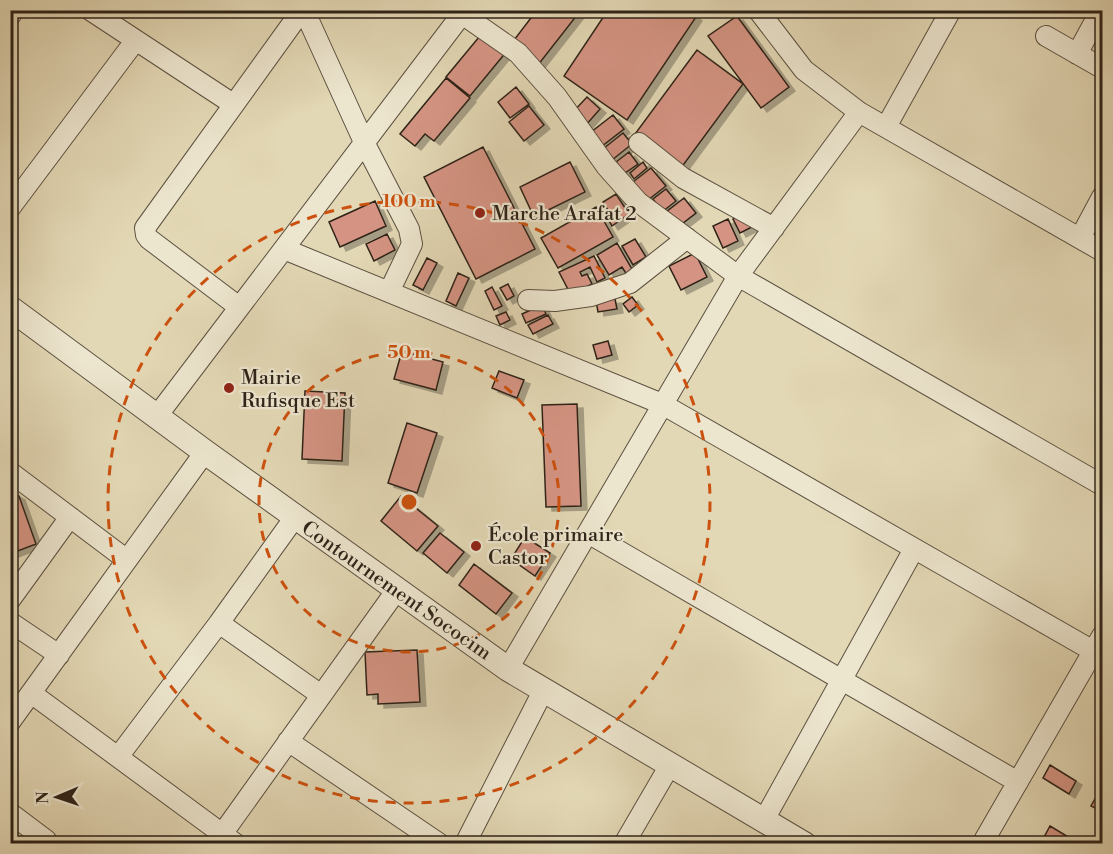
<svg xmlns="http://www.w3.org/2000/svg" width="1113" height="854" font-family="'Libre Bodoni',serif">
	<defs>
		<filter id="shadow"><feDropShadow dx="6" dy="4" stdDeviation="0" flood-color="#0004"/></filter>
	</defs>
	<rect width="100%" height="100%" fill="#e3d8b5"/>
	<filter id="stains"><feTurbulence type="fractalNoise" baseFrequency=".00333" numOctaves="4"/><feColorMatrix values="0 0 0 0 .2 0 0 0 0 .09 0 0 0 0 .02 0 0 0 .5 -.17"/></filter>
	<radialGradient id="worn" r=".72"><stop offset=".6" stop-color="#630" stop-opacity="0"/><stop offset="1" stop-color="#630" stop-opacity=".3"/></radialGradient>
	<!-- building -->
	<path fill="#d59483" stroke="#2e2319" stroke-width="1.5" filter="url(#shadow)" d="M537,10H581L538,65L511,44Z
		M608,10H687L696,17L627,120L564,76Z
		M737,16L789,87L761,108L708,36Z
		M484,31L507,51L470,96L446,77Z
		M697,50L743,84L681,168L635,134Z
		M446,78L470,98L434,141L425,134L415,146L400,134Z
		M516,87L529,104L510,118L498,102Z
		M587,97L600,109L586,125L573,112Z
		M529,106L544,125L524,141L509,122Z
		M613,115L624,129L597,150L586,136Z
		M623,133L632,144L612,160L603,149Z
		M483,147L535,249L476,279L424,177Z
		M629,152L638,164L625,173L616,162Z
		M570,162L585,192L534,217L520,187Z
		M643,162L647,168L634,179L630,173Z
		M651,168L666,186L648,200L633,182Z
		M666,189L676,201L662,212L653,199Z
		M616,194L629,214L612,226L605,214L609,212L603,202Z
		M684,198L696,213L678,227L666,212Z
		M375,201L386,226L340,247L329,222Z
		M596,207L613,237L558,268L541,238Z
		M745,213L752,227L740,233L733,219Z
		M728,219L738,241L723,248L713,226Z
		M387,234L395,250L374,261L366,244Z
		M635,239L646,257L633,265L622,246Z
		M617,243L633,271L627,275L622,267L609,275L597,255Z
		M695,253L707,277L681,290L669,266Z
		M594,256L605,278L597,282L590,267L580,272L582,276L587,274L592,284L571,295L559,272Z
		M427,258L437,263L423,290L413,285Z
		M458,273L469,278L456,306L446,301Z
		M508,284L514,296L507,300L500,288Z
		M492,287L502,306L494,310L485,291Z
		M632,297L638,305L629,312L623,304Z
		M615,299L617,309L598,312L596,301Z
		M542,305L546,314L526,323L522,314Z
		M506,312L510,320L500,325L496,316Z
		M548,315L553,324L533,334L528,325Z
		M608,341L612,355L597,359L593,345Z
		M402,351L443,362L436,390L394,379Z
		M499,371L524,380L517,398L492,388Z
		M305,391L345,393L342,461L302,459Z
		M577,404L581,506L546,507L542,405Z
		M407,423L437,433L417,493L388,483Z
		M10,491L19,496L36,544L10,554Z
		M401,496L438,526L417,551L381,521Z
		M440,533L464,552L447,573L423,553Z
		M525,537L550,553L535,576L511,559Z
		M474,564L512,593L496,614L459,585Z
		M417,650L420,702L378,704V694L367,695L365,652Z
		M1050,765L1076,781L1069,794L1043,778Z
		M1096,797L1102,801L1099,810L1091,806Z
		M1050,826L1075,841L1074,844H1051L1043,839Z"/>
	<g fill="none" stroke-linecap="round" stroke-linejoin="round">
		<!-- minor casing -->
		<g stroke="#5b5040" stroke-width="22">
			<path id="minor" d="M90,10L233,104
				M304,10L364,142L409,229L412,244L389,292
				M460,10L462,14L518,53L557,97L606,166L638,202L738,276L1102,485
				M758,10L804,70L859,112L1102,251
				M10,16L14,10
				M1046,36L1102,68
				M1077,54L1101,10
				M886,127L951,10
				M639,143L683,178L774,228
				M10,208L135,41
				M1080,238L1102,197
				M284,249L662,404L1102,656
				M528,300L555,301L591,296L630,283L687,238
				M239,307L149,239L146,235L145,228L302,10
				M157,416L465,10
				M10,472L127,560
				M588,533L1018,782
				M10,600L70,517
				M10,622L59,655
				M219,623L321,695
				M508,669L738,276L859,112
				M31,693L236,844
				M10,722L205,452
				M288,741L440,844
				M118,757L219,623L295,517
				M10,813L46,840L48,844
				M764,820L914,549
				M215,844L396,591
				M465,844L543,691
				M624,844L670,765
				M982,844L1102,636"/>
		</g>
		<!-- tertiary casing -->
		<g stroke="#5b5040" stroke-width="26">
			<path id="tertiary" d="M10,308L205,452L508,669L804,844"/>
		</g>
		<!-- minor -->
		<use href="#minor" stroke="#ede6cf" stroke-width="20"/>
		<!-- tertiary -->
		<use href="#tertiary" stroke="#ede6cf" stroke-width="24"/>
	</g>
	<!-- distance rings -->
	<g fill="none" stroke="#cc510e" stroke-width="3" stroke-dasharray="10 8">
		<circle cx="409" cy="502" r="150"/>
		<circle cx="409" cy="502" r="301"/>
	</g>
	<!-- markers -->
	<g fill="#8f2418" stroke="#ede6cf" stroke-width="2">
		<circle cx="480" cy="213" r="6"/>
		<circle cx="229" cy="388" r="6"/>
		<circle cx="476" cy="546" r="6"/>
	</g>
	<g text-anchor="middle" stroke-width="4.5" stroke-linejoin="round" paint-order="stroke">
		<!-- poi labels -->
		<g font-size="20" fill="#2e2319" stroke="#ede6cf" text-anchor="start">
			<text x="492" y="220">Marche Arafat 2</text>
			<text x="241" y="384">Mairie<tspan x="241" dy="23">Rufisque Est</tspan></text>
			<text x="488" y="541">École primaire<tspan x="488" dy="23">Castor</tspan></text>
		</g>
		<!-- street labels -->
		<g font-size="20" fill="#2e2319" stroke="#ede6cf">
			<text transform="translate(397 590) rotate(35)" y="7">Contournement Sococim</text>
		</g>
	</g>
	<circle cx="409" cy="502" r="9" fill="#cc510e" stroke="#ede6cf" stroke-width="3"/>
	<g font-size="18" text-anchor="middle" font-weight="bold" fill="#cc510e" stroke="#ede6cf" stroke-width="4.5" stroke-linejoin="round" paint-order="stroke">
		<text x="409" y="207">100 m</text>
		<text x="409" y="358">50 m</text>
	</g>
	<!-- margin -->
	<rect width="1113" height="854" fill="none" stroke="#e3d8b5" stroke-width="36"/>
	<rect x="12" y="12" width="1089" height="830" fill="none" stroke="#2e2319" stroke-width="3"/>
	<rect x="18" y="18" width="1077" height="818" fill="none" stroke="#2e2319" stroke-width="1.5"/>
	<!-- north arrow -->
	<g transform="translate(57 797) rotate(268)" stroke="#ede6cf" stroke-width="4.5" paint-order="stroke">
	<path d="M0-4.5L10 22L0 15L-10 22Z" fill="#2e2319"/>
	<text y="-9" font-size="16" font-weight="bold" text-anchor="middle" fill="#2e2319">N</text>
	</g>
	<rect width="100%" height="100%" filter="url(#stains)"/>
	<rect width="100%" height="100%" fill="url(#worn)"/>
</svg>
